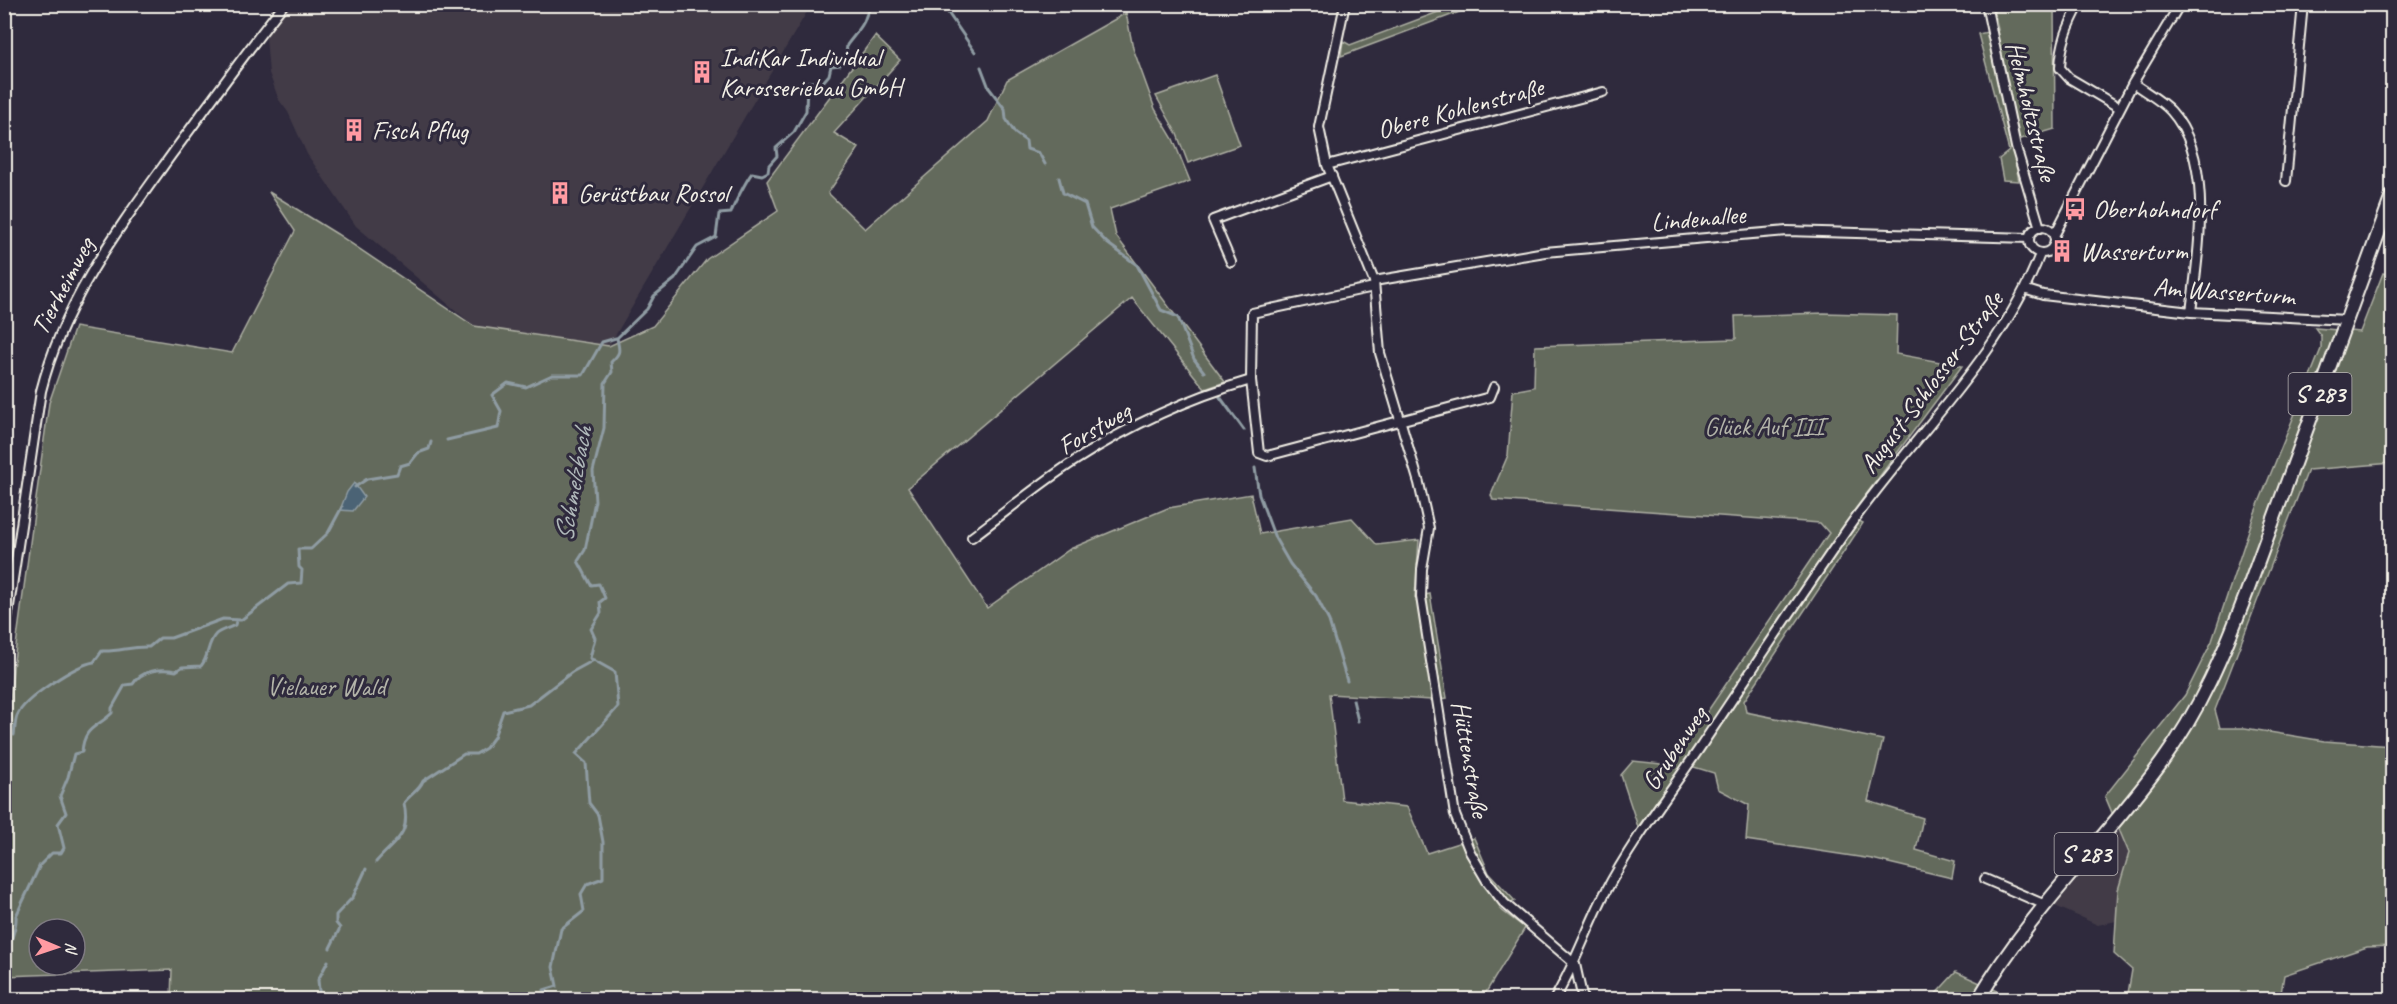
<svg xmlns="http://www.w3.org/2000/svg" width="2397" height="1004" font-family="Caveat,sans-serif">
	<rect width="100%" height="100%" fill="#2f2a3d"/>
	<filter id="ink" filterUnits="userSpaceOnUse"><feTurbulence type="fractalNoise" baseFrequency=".0167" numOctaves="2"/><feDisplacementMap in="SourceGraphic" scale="12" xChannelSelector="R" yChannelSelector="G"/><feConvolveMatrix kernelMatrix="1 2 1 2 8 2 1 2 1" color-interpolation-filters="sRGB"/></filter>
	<g filter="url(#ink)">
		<!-- built -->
		<path fill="#423b47" d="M284,5H811L609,346L474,326L356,226L307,154L288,112L279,100L269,73L266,37Z
			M2119,830L2129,853L2118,890L2116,921L2098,925L2055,906Z"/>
		<!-- green -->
		<path fill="#646a5c" stroke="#acaea2" stroke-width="1.5" fill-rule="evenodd" d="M1457,5H1478L1341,56L1343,41L1350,45Z
			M1993,5H2054L2055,129L2021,139L2013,150L2019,181L2003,180L1999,159L2009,151L1978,34L1998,30Z
			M1126,13L1133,48L1155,109L1173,139L1190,181L1110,209L1116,236L1225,382L1205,389L1132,298L908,488L987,608L1070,549L1168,508L1251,494L1260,534L1352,518L1377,545L1419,540L1415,597L1430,594L1447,698L1432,700L1329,694L1342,800L1407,807L1427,853L1474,838L1489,873L1515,901L1500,909L1525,928L1482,999H171L172,970L5,976L4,774L13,668L49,403L75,327L232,353L295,231L269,192L337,234L474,326L609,346L653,326L707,259L778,211L767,181L875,36L900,60L834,133L859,148L828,193L865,229L988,121L1007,80ZM39,929H75V965H39Z
			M1215,75L1240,145L1188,163L1177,134L1156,96Z
			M2383,273L2392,276V463L2308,470L2215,710L2220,728H2245L2324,741L2392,746V946L2367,947L2284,975L2280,999H2127L2132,970L2114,954L2118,890L2129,853L2105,796L2185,695L2212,641L2254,515L2321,349V336L2315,328L2360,332Z
			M1824,313L1897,315L1896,354L1962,366L1850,516L1863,523L1744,701L1746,712L1883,740L1868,801L1923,818L1916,850L1955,861L1952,878L1872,859L1746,840L1749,805L1718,789L1714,773L1694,767H1681L1638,827L1621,775L1633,761L1671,765L1829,533L1820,523L1493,500L1491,495L1508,455L1513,391L1534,387L1535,346L1736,339L1735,316Z
			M1956,972L2000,992L1995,999H1931Z"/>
		<!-- water -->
		<path fill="#4b6475" stroke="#8f9ca3" stroke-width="1.5" d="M354,483L364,497L353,511L340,510L347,492Z"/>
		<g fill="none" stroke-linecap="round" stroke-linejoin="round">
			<!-- stream -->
			<path stroke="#8f9ca3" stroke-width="3" d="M942,4L975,52
				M981,67L989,88L1005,109L1006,119L1015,133L1026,141L1027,149L1039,153L1045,164
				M1059,178L1063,193L1085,204L1092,227L1107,243L1137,265L1161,310L1178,317L1194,359L1204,372
				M1220,397L1244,430
				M447,440L498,428L501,411L492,395L508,383L526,387L552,375H583L602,342L616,338
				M1255,468L1259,495L1275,538L1290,564L1316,596L1329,621L1347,681
				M355,487L367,479L397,474L400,466L410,463L418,453L429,449L431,442
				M1353,700L1358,721
				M14,735C15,729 15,721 17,716C24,698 76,665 94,662L102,651C118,652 132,646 149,647L160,638H171L223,619L241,620L288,584L301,583L302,570L299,567L298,549H311L328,533L342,507
				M376,862C395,840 411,836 404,803C410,794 419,791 423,781L464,754H476L486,748L494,737L503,711L529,705L572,672L594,660
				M330,948L340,928L336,923V915L353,897L366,869
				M4,955C10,947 17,925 16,916L40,865L52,853H61L64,848L58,824L66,813L60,796L68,777L74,754L82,752C84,726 97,728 112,713V708L125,685L133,684C141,670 161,668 176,671L182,667L201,666C209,657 207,643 216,634C220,630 230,628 235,625L236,621
				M320,1000L318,980L328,961
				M544,1000L552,996L544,990L557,986L553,967L561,929L584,911L581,894L587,884L603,878V842L598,815L589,803L586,763L576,754L618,707L615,672L590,658L595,638L591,629L601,613L600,602L605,598L599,584L591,585L578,561L585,550L595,501L593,471L604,428L605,383L612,372L611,362C622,352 619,350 617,338L647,309L654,296L675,279L697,247L716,237L719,214L731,213C733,206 747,179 752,173L762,175L768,172L769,165L777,156L776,148L794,132L806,111L807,82H823L829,75L831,66L840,65L846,54L847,45C852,38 857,33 862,25C868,16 863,15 874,4"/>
			<!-- street casing -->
			<g stroke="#f4f1e8" stroke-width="12">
				<path id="street" d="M1345,4L1319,127L1327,165L1374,281L1380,353L1419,483L1429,528L1422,569L1421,597L1455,815L1470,852L1487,881L1504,903L1575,964L1583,1000
					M1986,4L2016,147L2040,228
					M2080,4C2068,26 2061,43 2060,68L2069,78L2120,108
					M2133,83C2145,92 2161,100 2171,111C2215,160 2198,252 2191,312
					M1327,165L1603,92
					M2286,181L2303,4
					M2029 240a13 13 0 1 1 26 0a13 13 0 1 1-26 0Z
					M2054,236L2133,83L2180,4
					M1231,262L1213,220L1332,176
					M1374,281L1545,252L1787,231L2029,238
					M1374,287L1252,313L1251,380L1259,453L1267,456L1490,397L1494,387
					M2027,290L2043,295L2191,312L2347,320
					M972,537C1007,511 1040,483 1076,460C1130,425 1189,398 1251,380
					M4,640L41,391C64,300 118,229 172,154C209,104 245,53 284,4
					M1985,879L2043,904
					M1554,1000C1575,965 1587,928 1605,893C1631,843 1667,796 1699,749C1748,676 1796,603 1846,531C1909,440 2001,357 2040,254"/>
			</g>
			<!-- primary casing -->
			<g stroke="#f4f1e8" stroke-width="16">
				<path id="primary" d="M1978,1000C2029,912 2102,844 2162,762C2200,710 2224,653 2247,592L2392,196"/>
			</g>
			<!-- street -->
			<use href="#street" stroke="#2f2a3d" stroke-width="8"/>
			<!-- primary -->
			<use href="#primary" stroke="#2f2a3d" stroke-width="12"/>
		</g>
	</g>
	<!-- icons -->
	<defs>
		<g id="building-bare" transform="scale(1.8)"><path d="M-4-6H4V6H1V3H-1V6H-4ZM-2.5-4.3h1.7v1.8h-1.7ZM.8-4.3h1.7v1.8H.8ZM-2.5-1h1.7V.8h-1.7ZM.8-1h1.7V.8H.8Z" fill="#ff9aa2" stroke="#2f2a3d" stroke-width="2.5" paint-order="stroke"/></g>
		<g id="bus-bare" transform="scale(1.8)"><path d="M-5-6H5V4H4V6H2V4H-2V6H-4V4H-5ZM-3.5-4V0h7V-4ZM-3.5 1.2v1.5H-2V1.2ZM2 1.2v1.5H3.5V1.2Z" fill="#ff9aa2" stroke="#2f2a3d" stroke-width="2.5" paint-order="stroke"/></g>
	</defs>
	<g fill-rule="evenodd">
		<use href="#building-bare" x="702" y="72"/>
		<use href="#building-bare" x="354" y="130"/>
		<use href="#building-bare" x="560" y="193"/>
		<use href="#bus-bare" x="2075" y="209"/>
		<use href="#building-bare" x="2062" y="251"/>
	</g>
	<g text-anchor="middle" stroke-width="6" stroke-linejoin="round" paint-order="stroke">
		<!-- shield labels -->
		<g fill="#2f2a3d" stroke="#b9b5b5" stroke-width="1.5">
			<rect x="2288.5" y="373" width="63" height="42" rx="4.5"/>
			<rect x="2054.5" y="833" width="63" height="42" rx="4.5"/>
		</g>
		<g font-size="24" font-weight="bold" fill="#f4f1e8">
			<text x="2320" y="402">S 283</text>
			<text x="2086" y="862">S 283</text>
		</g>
		<!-- poi labels -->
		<g font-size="26" fill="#f4f1e8" stroke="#2f2a3d" text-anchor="start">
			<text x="720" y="66">IndiKar Individual<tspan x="720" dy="30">Karosseriebau GmbH</tspan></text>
			<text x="372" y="139">Fisch Pflug</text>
			<text x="578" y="202">Gerüstbau Rossol</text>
			<text x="2093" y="218">Oberhohndorf</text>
			<text x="2080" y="260">Wasserturm</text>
		</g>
		<!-- street labels -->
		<g font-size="26" fill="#f4f1e8" stroke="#2f2a3d">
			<text transform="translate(1460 108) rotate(-15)" y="9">Obere Kohlenstraße</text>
			<text transform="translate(2032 111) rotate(76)" y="9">Helmholtzstraße</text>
			<text transform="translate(1698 218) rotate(-5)" y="9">Lindenallee</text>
			<text transform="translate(62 286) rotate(-62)" y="9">Tierheimweg</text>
			<text transform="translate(2224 291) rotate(4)" y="9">Am Wasserturm</text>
			<text transform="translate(1931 382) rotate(-53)" y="9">August-Schlosser-Straße</text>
			<text transform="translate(1094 428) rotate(-30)" y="9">Forstweg</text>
			<text transform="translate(1674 748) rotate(-56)" y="9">Grubenweg</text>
			<text transform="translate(1471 759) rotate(80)" y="9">Hüttenstraße</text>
		</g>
		<!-- park labels -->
		<g font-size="26" fill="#b3b4a9" stroke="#2f2a3d">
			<text x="1764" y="435">Glück Auf III</text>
			<text x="326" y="695">Vielauer Wald</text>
		</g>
		<!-- water labels -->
		<g font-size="27" font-style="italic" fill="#b0b9ba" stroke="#2f2a3d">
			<text transform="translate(573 484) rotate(-80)" y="9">Schmelzbach</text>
		</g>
	</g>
	<!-- margin -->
	<rect width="2397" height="1004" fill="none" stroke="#2f2a3d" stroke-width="24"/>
	<rect x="12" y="12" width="2373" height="980" fill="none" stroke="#f4f1e8" stroke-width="2" filter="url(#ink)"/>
	<!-- north arrow -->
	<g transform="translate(57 947) rotate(92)"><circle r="28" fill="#2f2a3d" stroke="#7e7a81" stroke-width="1.5"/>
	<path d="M0-4.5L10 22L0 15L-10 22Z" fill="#ff9aa2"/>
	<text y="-9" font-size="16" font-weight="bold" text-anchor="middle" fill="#f4f1e8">N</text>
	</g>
</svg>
